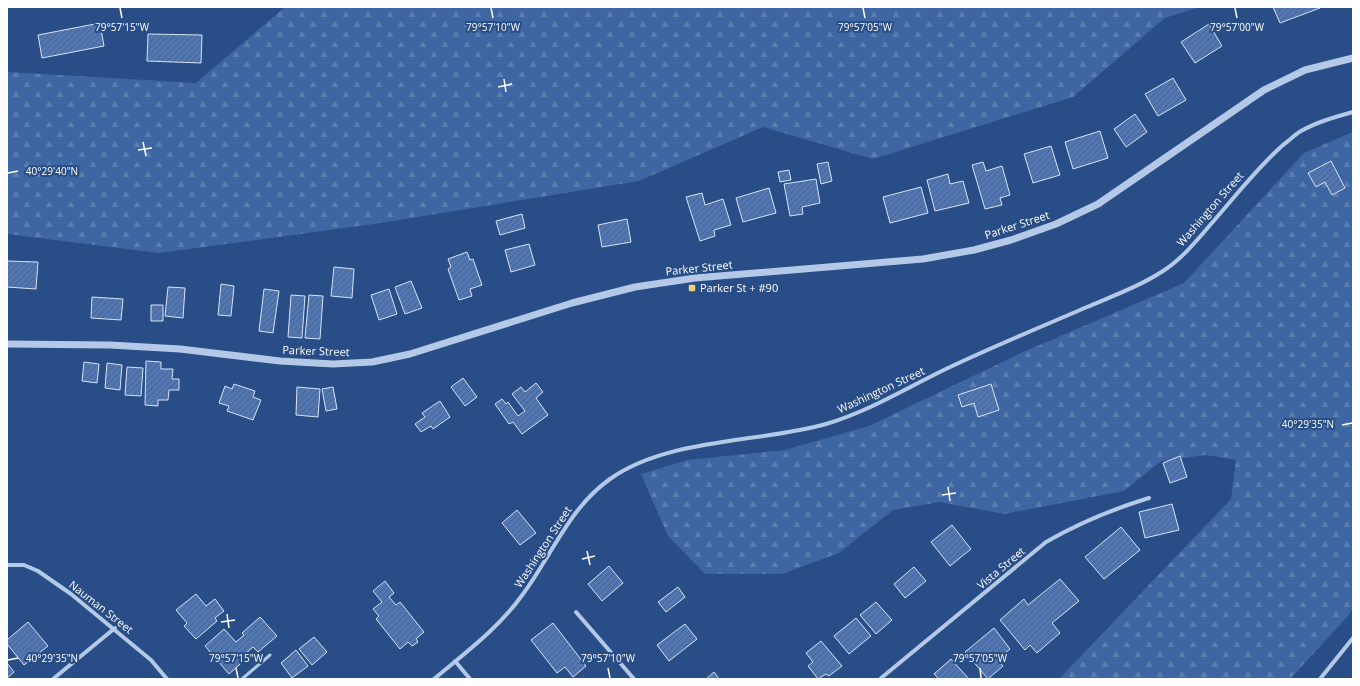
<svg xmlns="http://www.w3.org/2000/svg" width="1360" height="686" font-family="'Open Sans',sans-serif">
	<defs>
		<pattern id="forest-firs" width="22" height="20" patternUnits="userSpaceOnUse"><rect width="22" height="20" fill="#3e66a2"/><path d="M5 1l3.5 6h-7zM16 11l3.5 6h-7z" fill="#5b7db0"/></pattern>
		<pattern id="building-hatch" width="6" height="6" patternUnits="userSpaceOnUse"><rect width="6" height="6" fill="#5276ad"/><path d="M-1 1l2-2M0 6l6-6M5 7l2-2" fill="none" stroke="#4f617c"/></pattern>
	</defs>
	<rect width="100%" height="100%" fill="#294d86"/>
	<!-- forest -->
	<path fill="url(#forest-firs)" d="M285,7H1199L1165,18L1073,97L873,159L763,127L639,181L374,224L159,253L7,234V72L196,83Z
		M1353,132V607L1349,615L1290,679H1059L1231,499L1236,460L1206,455L1161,461L1124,491L1004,514L940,502L893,510L839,553L782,574H705L668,536L641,474L688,460L785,450L869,426L1021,353L1184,283L1304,153Z"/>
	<!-- building -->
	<path fill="url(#building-hatch)" stroke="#d7e4f6" d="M1273,7H1320V8L1280,23Z
		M100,23L104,46L42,58L38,35Z
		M1209,24L1222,46L1195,63L1181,42Z
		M148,34L202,35L201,63L147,61Z
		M1173,78L1186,100L1158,116L1145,94Z
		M1135,114L1147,132L1126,147L1114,129Z
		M1100,131L1108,158L1073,169L1065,142Z
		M1051,146L1060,175L1033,183L1024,154Z
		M1331,161L1345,188L1332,195L1325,182L1316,187L1308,173Z
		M828,162L832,181L821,184L817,164Z
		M983,162L986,171L1002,166L1010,195L1000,198L1002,205L985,209L972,165Z
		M789,170L791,180L780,182L778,172Z
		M948,174L950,184L963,181L969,203L935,211L927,180Z
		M816,179L820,203L802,207L803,214L790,216L784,184Z
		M921,187L928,213L890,223L883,197Z
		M769,188L776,213L743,222L736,198Z
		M702,193L705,205L723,199L731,225L714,230L715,236L700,241L686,197Z
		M522,214L525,228L500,235L496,221Z
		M627,219L631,242L602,247L598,225Z
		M529,244L535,265L511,272L505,250Z
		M467,252L470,260L473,259L482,285L470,289L472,296L459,300L448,269L451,267L448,259Z
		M7,261L38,262L36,289L7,287Z
		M334,267L354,269L352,298L331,296Z
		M411,281L422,308L405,314L395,287Z
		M221,284L234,286L231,316L218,315Z
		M168,287L185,288L183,318L165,316Z
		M264,289L279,291L273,333L259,331Z
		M389,289L397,314L379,320L371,295Z
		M291,295L305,296L302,338L288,337Z
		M309,295L323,296L320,339L305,338Z
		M92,297L123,299L121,320L91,318Z
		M151,305H163V321H151Z
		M146,361L161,362V369H173L172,379H179V390H169L168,400H158V406L145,405Z
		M84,362L99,364L97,383L82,381Z
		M107,363L122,365L120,390L105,388Z
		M127,367L143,368L141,396L125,395Z
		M463,378L477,397L465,406L451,387Z
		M536,383L543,392L536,398L548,415L522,434L513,422L509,424L495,404L502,399L506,404L508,402L518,416L525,411L512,394L521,387L525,392Z
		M234,384L255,391L253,397L261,400L253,420L227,411L229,406L219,403L225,386L232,389Z
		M991,384L999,410L978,417L974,403L962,407L958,395Z
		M297,387L320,389L318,417L296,415Z
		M333,387L337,409L326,411L322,389Z
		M440,401L450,417L433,429L431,426L421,432L415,424L425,417L422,413Z
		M1180,456L1187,477L1170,483L1163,463Z
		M1172,504L1179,530L1145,538L1139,512Z
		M517,510L536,533L520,545L502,523Z
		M952,525L971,549L950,566L931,542Z
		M1121,527L1140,550L1104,579L1085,557Z
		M609,566L623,583L602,601L588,584Z
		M914,567L926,581L905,598L894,584Z
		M1060,579L1079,601L1052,623L1060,633L1037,653L1030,645L1025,650L1000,620L1024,599L1028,605Z
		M385,581L394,593L389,597L396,605L400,602L424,632L416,639L418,642L412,646L408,642L400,649L376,619L379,616L373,609L382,602L373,591Z
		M678,587L685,597L666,612L658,602Z
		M196,594L206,606L215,599L224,611L215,618L217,621L196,639L184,626L187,623L176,610Z
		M876,602L892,620L876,634L860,615Z
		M260,617L277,636L258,652L253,647L245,654L248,657L229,674L205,646L224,629L236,642L244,635L242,633Z
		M856,618L871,636L849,654L834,636Z
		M28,622L48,646L24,665L7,644V640Z
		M553,623L586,666L573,677L565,667L557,673L531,640Z
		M685,624L697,639L669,661L657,645Z
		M994,628L1010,649L997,659L1003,666L988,679L965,652Z
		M314,637L327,652L312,665L299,649Z
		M821,641L842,666L829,676L826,674L818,679L808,666L813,662L806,653Z
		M296,650L308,666L292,678L281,663Z
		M951,659L969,679H939L934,674Z
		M7,663L14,672L7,678Z
		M714,672L719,679H706Z"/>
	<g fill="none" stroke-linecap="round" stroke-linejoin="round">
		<!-- service -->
		<path stroke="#b4c9e7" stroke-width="3" d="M242,679L270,655"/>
		<!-- minor -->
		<path stroke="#b4c9e7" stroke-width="4" d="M7,565H24L38,571L71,594L151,660L167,679
			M576,612L634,679
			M455,661L470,679
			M53,679L115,628
			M434,679C465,653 499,628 523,594C552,555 569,508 610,479C668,438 758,443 826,424C870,411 908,387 948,368C994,346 1041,327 1087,307C1113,296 1140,286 1163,271C1182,259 1197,240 1211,224C1235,197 1256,169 1283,145C1289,141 1294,135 1301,131C1317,122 1335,117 1353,112
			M880,679L1046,542C1079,523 1113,509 1149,498
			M1320,679L1353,638"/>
		<!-- tertiary -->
		<path stroke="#b4c9e7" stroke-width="7" d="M7,344L110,345L180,349L280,361L333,364L372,362L410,354L572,303L635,287L695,278L923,259L974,250L1011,240L1056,224L1098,204L1264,90L1305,70L1353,58"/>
	</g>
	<!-- ticks -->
	<path fill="none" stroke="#fff" stroke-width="1.5" d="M120,8L122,18M491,8L493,18M863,8L865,18M1235,8L1237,18M504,79L506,92M498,87L512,84M143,142L146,156M138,150L152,148M8,173L18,171M1342,425L1352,423M948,487L950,501M942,495L956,493M587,551L590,565M582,559L595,556M227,614L229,628M221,622L235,620M8,660L18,658M236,668L238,678M608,668L610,678M980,668L981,678"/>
	<!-- markers -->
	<rect fill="#efd27b" stroke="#294d86" stroke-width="1.5" x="688" y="284" width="8" height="8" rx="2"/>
	<g text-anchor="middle" stroke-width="4" stroke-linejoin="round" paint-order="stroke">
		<!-- street labels -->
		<g font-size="11" fill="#fff" stroke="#294d86">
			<text transform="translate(1210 209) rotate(-49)" y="4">Washington Street</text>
			<text transform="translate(1017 225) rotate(-18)" y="4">Parker Street</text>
			<text transform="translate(699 268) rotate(-6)" y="4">Parker Street</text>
			<text transform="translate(316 351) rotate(2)" y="4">Parker Street</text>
			<text transform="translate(881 390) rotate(-25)" y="4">Washington Street</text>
			<text transform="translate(543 547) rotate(-57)" y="4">Washington Street</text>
			<text transform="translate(1001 568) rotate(-40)" y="4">Vista Street</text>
			<text transform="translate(101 607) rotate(38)" y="4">Nauman Street</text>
		</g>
		<!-- poi labels -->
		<g font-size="11" fill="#fff" stroke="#294d86" text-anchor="start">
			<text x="700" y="292">Parker St + #90</text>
		</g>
	</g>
	<g font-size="10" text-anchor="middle" fill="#fff" stroke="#294d86" stroke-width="4" stroke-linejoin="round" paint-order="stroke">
		<text x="1237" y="31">79°57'00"W</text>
		<text x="122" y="31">79°57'15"W</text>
		<text x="493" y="31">79°57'10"W</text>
		<text x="865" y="31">79°57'05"W</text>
		<text x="52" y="175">40°29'40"N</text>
		<text x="1308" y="428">40°29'35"N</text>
		<text x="236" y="662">79°57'15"W</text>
		<text x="608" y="662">79°57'10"W</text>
		<text x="980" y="662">79°57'05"W</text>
		<text x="52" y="662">40°29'35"N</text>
	</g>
	<!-- border -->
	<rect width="1360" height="686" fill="none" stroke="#ffffff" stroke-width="16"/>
</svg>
